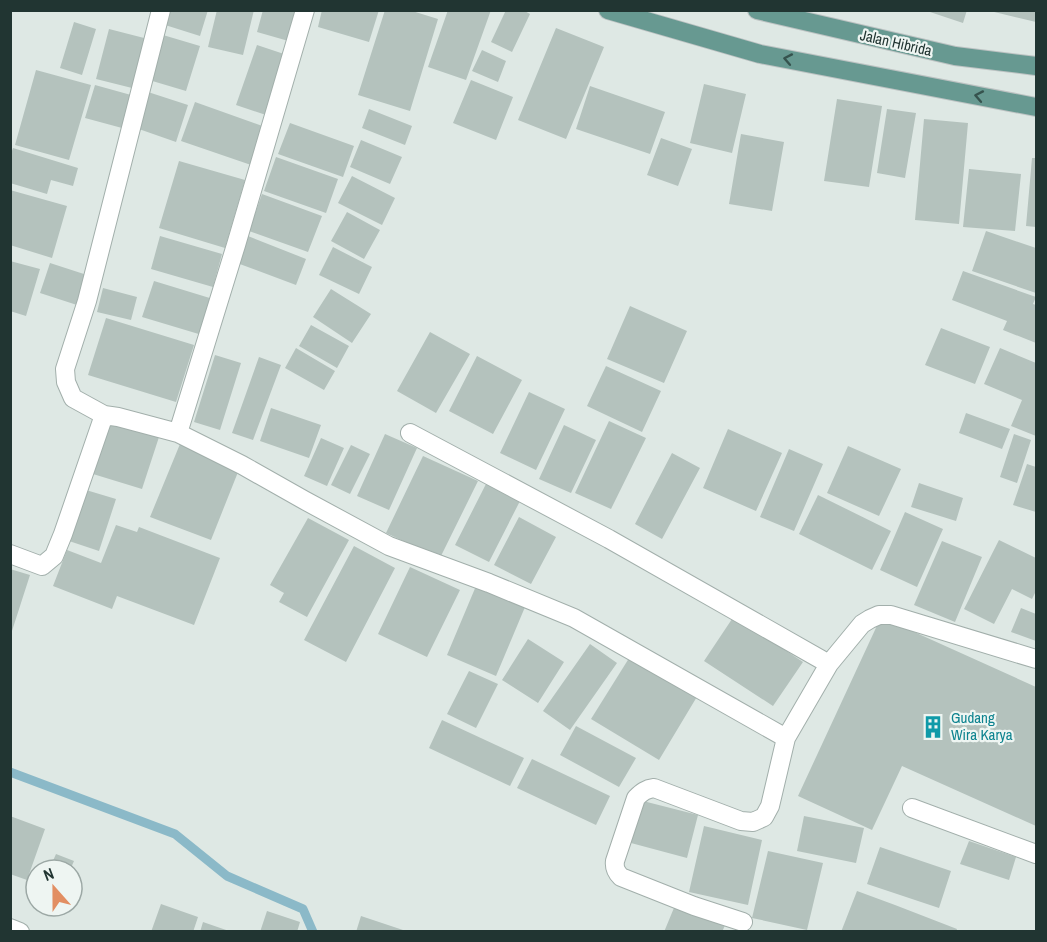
<svg xmlns="http://www.w3.org/2000/svg" width="1047" height="942" font-family="'Archivo Narrow',sans-serif">
	<rect width="100%" height="100%" fill="#dee8e4"/>
	<g fill="none" stroke-linecap="round" stroke-linejoin="round">
		<!-- stream -->
		<path stroke="#8bb9c8" stroke-width="9" d="M10,772L175,834L227,876L303,909L313,932"/>
	</g>
	<!-- building -->
	<path fill="#b4c2bd" d="M166,10H208L200,36L162,24Z
		M217,10H254L243,55L208,47Z
		M263,10H301L292,42L257,32Z
		M322,10H379L369,42L318,27Z
		M385,10H409L438,19L410,111L358,95Z
		M448,10H491L466,80L428,67Z
		M506,10H523L530,14L512,52L491,42Z
		M924,10H967L963,23Z
		M990,10H1036V22L990,11Z
		M74,22L96,29L82,75L60,68Z
		M556,28L604,47L566,139L518,120Z
		M109,29L148,39L136,89L96,79Z
		M163,35L200,46L186,91L149,80Z
		M257,45L290,56L269,116L236,105Z
		M482,50L506,61L498,82L472,71Z
		M36,70L91,85L69,160L15,145Z
		M471,80L513,97L496,140L453,123Z
		M704,84L746,94L732,153L690,143Z
		M95,85L131,95L122,128L85,118Z
		M590,86L665,112L650,154L576,129Z
		M148,92L188,105L176,142L136,128Z
		M837,99L882,106L869,187L824,181Z
		M195,102L268,128L254,166L181,141Z
		M369,109L412,126L405,145L362,128Z
		M887,109L916,113L905,178L877,173Z
		M924,119L968,123L959,224L915,220Z
		M290,123L354,146L343,177L278,154Z
		M741,134L784,142L772,211L729,204Z
		M661,138L692,149L678,186L647,175Z
		M361,140L402,157L390,184L350,167Z
		M13,148L78,168L73,186L51,180L47,194L10,183V156Z
		M276,157L338,179L326,213L264,191Z
		M1032,158H1036V227L1026,226Z
		M179,161L245,180L225,248L159,228Z
		M969,169L1021,174L1015,231L963,227Z
		M352,176L395,198L382,225L338,203Z
		M10,190L67,206L52,258L10,245Z
		M262,194L322,216L308,252L249,231Z
		M347,212L380,230L364,259L331,241Z
		M986,231L1036,248V293L972,271Z
		M160,236L222,254L213,287L151,269Z
		M248,236L306,259L296,285L237,263Z
		M333,247L372,267L359,294L319,275Z
		M10,261L40,269L26,316L10,311Z
		M50,263L87,275L77,305L40,293Z
		M963,271L1036,297L1033,304L1036,305V343L1003,330L1007,321L952,300Z
		M154,281L213,299L202,335L142,317Z
		M103,288L137,297L131,320L97,312Z
		M331,289L371,314L352,343L313,317Z
		M630,306L687,331L664,383L607,359Z
		M106,318L194,345L176,402L88,375Z
		M311,325L349,346L337,368L299,346Z
		M941,328L990,347L975,384L925,365Z
		M430,332L470,354L436,413L397,391Z
		M296,348L335,371L324,390L285,368Z
		M1000,348L1036,363V436L1011,426L1022,400L984,384Z
		M215,355L241,363L220,430L194,422Z
		M477,356L522,380L493,434L449,411Z
		M259,357L281,365L253,440L232,433Z
		M606,366L661,391L642,432L587,406Z
		M529,392L565,409L536,470L500,453Z
		M271,408L321,425L309,458L260,441Z
		M966,413L1010,429L1002,449L959,433Z
		M609,421L646,438L611,509L575,493Z
		M110,422L159,437L142,489L93,474Z
		M564,425L596,440L571,493L539,479Z
		M728,429L782,453L756,511L703,488Z
		M385,434L417,448L389,510L357,496Z
		M1014,434L1031,440L1017,483L1000,477Z
		M321,438L344,448L327,486L304,476Z
		M180,444L240,467L211,540L150,517Z
		M351,445L370,454L350,494L331,485Z
		M848,446L901,469L879,516L827,493Z
		M789,449L823,464L794,531L760,517Z
		M672,453L700,468L662,539L635,524Z
		M423,456L478,481L440,558L386,533Z
		M1027,464L1036,467V512L1013,505Z
		M487,482L521,499L489,562L455,545Z
		M919,483L963,498L956,521L911,507Z
		M86,490L116,499L99,551L69,541Z
		M818,495L891,531L872,570L799,534Z
		M905,512L943,529L917,587L880,570Z
		M519,517L556,537L531,584L494,565Z
		M308,518L349,540L307,617L279,602L284,593L270,585Z
		M116,525L137,532L139,527L220,558L194,625L117,596L112,609L53,586L67,550L101,563Z
		M999,540L1036,558V591L1032,599L1012,589L994,624L964,609Z
		M942,541L982,557L955,622L914,605Z
		M354,546L395,568L346,662L304,640Z
		M410,567L460,590L427,657L378,634Z
		M10,569L30,575L11,634H10Z
		M476,586L525,607L496,676L447,655Z
		M1021,608L1036,614V641L1011,632Z
		M734,616L803,662L773,706L704,661Z
		M881,617L1036,687V826L902,766L872,830L798,796Z
		M528,639L564,662L538,703L502,680Z
		M590,644L617,663L570,730L543,711Z
		M631,655L698,695L659,760L591,719Z
		M469,671L498,684L476,728L447,714Z
		M442,720L524,758L510,786L429,748Z
		M576,726L636,758L619,787L560,755Z
		M532,759L610,796L596,825L517,788Z
		M643,801L698,815L687,858L631,843Z
		M10,816L45,829L27,880L10,874Z
		M804,816L864,828L856,863L797,851Z
		M704,826L762,840L748,905L689,892Z
		M969,841L1016,857L1009,880L960,864Z
		M880,847L951,871L939,908L867,884Z
		M768,851L823,863L807,930L752,918Z
		M56,854L74,861L70,870H49Z
		M857,891L895,905L957,929L956,932H841Z
		M676,903L726,923L722,932H664Z
		M161,904L198,917L193,932H151Z
		M267,911L300,922L297,932H260Z
		M361,916L406,931V932H356Z
		M203,922L229,931V932H200Z"/>
	<g fill="none" stroke-linecap="round" stroke-linejoin="round">
		<!-- minor casing -->
		<g stroke="#a2afab" stroke-width="20">
			<path id="minor" d="M104,415L73,398L66,382L65,369L87,301L161,10
				M178,433L236,245L305,10
				M410,433L609,539L829,664
				M10,554L42,566L54,556L63,534L104,415L118,417L178,433L242,465L304,500L389,546L489,583L574,618L786,738
				M912,808L1036,854
				M743,922L694,906L621,877C616,872 614,868 615,861L636,798C642,792 646,789 654,788L741,821L753,822L764,817L770,806L786,738L829,664L862,624L870,619L879,615H891L1036,659
				M10,928L20,932"/>
		</g>
		<!-- major casing -->
		<g stroke="#bcc2c2" stroke-width="20">
			<path id="major" d="M608,10L760,54L1036,107
				M757,10L955,56L1036,66"/>
		</g>
		<!-- minor -->
		<use href="#minor" stroke="#fff" stroke-width="18"/>
		<!-- major -->
		<use href="#major" stroke="#679991" stroke-width="18"/>
	</g>
	<!-- one-way arrows -->
	<defs><path id="oneway-chevron" d="M-2-3.5L2.5 0L-2 3.5" fill="none" stroke-width="1.6" stroke-linecap="round" stroke-linejoin="round" transform="scale(1.5)"/></defs>
	<g stroke="#36534e">
		<use href="#oneway-chevron" transform="translate(788 59) rotate(-169)"/>
		<use href="#oneway-chevron" transform="translate(979 96) rotate(-169)"/>
	</g>
	<!-- icons -->
	<defs>
		<g id="building-bare" transform="scale(1.8)"><path d="M-4-6H4V6H1V3H-1V6H-4ZM-2.5-4.3h1.7v1.8h-1.7ZM.8-4.3h1.7v1.8H.8ZM-2.5-1h1.7V.8h-1.7ZM.8-1h1.7V.8H.8Z" fill="#0f9aa8" stroke="#eef5f2" stroke-width="2.5" paint-order="stroke"/></g>
	</defs>
	<g fill-rule="evenodd">
		<use href="#building-bare" x="933" y="727"/>
	</g>
	<g text-anchor="middle" stroke-width="4.5" stroke-linejoin="round" paint-order="stroke">
		<!-- street labels -->
		<g font-size="15" fill="#213532" stroke="#eef5f2">
			<text transform="translate(896 43) rotate(13)" y="5">Jalan Hibrida</text>
		</g>
		<!-- culture labels -->
		<g font-size="15" fill="#0d838f" stroke="#eef5f2" text-anchor="start">
			<text x="951" y="723">Gudang<tspan x="951" dy="17">Wira Karya</tspan></text>
		</g>
	</g>
	<!-- border -->
	<rect width="1047" height="942" fill="none" stroke="#213532" stroke-width="24"/>
	<!-- north arrow -->
	<g transform="translate(54 888) rotate(339)"><circle r="28" fill="#eef5f2" stroke="#9ca8a5" stroke-width="1.5"/>
	<path d="M0-4.5L10 22L0 15L-10 22Z" fill="#e28e62"/>
	<text y="-9" font-size="16" font-weight="bold" text-anchor="middle" fill="#213532">N</text>
	</g>
</svg>
